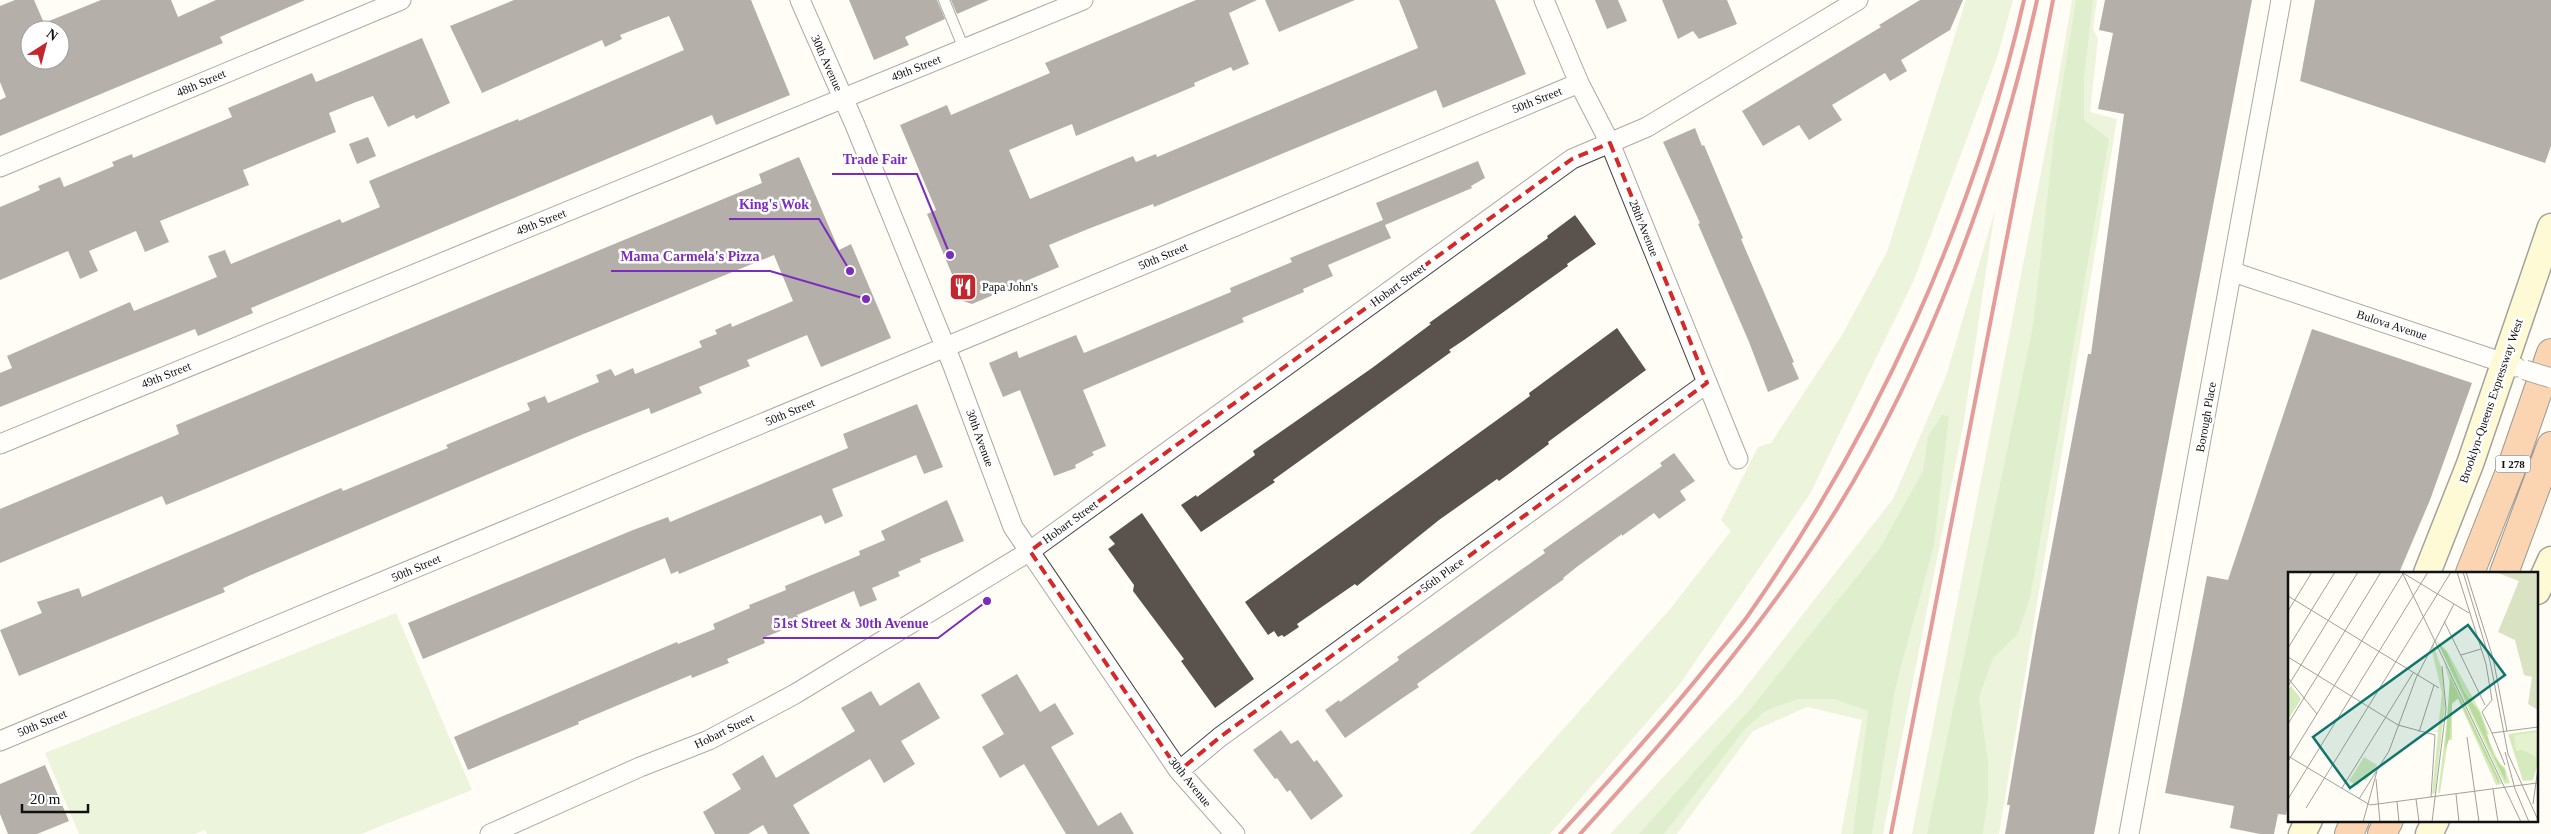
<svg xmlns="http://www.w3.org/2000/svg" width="2551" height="834" font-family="Georgia,serif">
	<rect width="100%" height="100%" fill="#fffdf5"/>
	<!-- green -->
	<path fill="#d5ebbd" d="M1966,0H2013L1997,58L1914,280L1810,494L1680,684L1550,834H1470L1670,609L1731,531L1721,520L1758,447L1771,443L1842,335L1887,252Z
		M2072,0H2097L2093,28L2098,39L2090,112L2117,119L1999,834H1912L2051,121Z
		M1995,210L1964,421L1883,834H1841L1862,720L1807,707L1753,731L1677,834H1610L1739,696L1893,499L1946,376Z
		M396,613L472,790L361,834H207L205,830L195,834H79L45,753Z"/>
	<!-- forest -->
	<path fill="#b9dc9c" d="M2076,0H2093L2084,78V120L2109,139L2030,599L2017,635L1993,658L1979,697L1988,763V797L1983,834H1927L2033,326L2054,137Z
		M1942,415L1949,416L1934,545L1895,689L1872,834H1853L1868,711L1834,699H1798L1765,711L1745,729L1664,834H1639L1752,707L1880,548L1923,471L1928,436Z"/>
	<!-- building -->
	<path fill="#5a524d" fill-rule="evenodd" d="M15,0H34L44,23L101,0H171L178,17L216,0H305L220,37L223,43L0,136V100L6,97L0,82V6ZM30,30H60V60H30Z
		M514,0H751L790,95L716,125L712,115L251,308L253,313L198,336L195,329L0,407V373L12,368L7,356L130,302L134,311L217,277L208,256L225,250L231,264L340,219L342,223L380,207L369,181L518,119L519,121L684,50L669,16L620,35L622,39L605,47L602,40L482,93L450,26Z
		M849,0H937L945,19L905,37L909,45L874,60Z
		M951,0H989L957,14Z
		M1196,0H1257L1229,13L1249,64L1233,71L1231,67L1210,76L1194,83L1195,86L1076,136L1072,124L1009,150L1030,199L1133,156L1136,162L1156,154L1157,157L1418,48L1399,0H1495L1526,74L1443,108L1436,90L1154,207L1153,204L1088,229L1049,245L1059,267L972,304L963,301L927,214L936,210L900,125L947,105L951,115L1050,73L1045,63Z
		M1265,0H1355L1279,32Z
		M1595,0H1618L1627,21L1607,29Z
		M1662,0H1727L1737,24L1699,39L1693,31L1678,39Z
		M1920,0H1963L1950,30L1901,60L1907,71L1890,81L1885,73L1832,105L1842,120L1809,140L1799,125L1763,146L1742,111L1881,27L1879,25Z
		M2105,0H2252L2094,834H2005L2010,805H2007L2036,631L2088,354H2091L2124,114L2098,109L2113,33L2099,30Z
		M2315,0H2551V146L2545,163L2300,81Z
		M422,38L450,103L416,119L414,115L388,127L373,96L356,102L329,113L336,132L243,170L249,185L160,221L169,242L145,252L136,231L89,251L98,271L80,279L68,251L0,280V207L40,190L38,186L60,177L64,187L114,166L112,162L132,154L133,158L232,117L228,108L312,73L316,82Z
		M1695,128L1702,146L1704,145L1743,238L1741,239L1794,362L1792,363L1799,379L1768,392L1749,342L1698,224L1700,223L1663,142Z
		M368,137L376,156L357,164L349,144Z
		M799,157L839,250L851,244L891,338L821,367L807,335L747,360L750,366L699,387L702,393L651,414L649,408L581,435L251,575L223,588L225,592L19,676L0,630L42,613L37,602L79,588L82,597L317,498L341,488L343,491L448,448L446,445L530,410L527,403L545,396L548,403L599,382L596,375L611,369L615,376L633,368L635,374L702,347L699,341L717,334L715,330L731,323L732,327L793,301L774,255L166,505L162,496L0,563V509L179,434L176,425L762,183L759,174Z
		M1478,161L1485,178L1471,186L1472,188L1385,225L1391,238L1328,265L1333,276L1303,289L1304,292L1242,318L1244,322L1083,390L1106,446L1092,452L1094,455L1075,465L1076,468L1054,476L1020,390L1003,397L989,363L1017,351L1019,358L1076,335L1084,353L1118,339L1231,292L1230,288L1292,262L1290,258L1383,220L1376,203Z
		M1575,215L1596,244L1567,264L1568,266L1464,340L1449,350L1451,352L1273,480L1275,482L1201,532L1181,505L1196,495L1197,497L1255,455L1253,451L1372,368L1431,324L1429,323L1548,238L1547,236Z
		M1617,328L1646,370L1552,439L1548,442L1549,444L1514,470L1499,481L1497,479L1439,520L1357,586L1355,584L1297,624L1299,627L1284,637L1282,635L1278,637L1274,631L1268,635L1245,602L1530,396L1529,393Z
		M2312,329L2472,383L2430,500L2399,573H2290V794L2286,815L2278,814L2274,834H2260L2230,828L2234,806L2165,793L2207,576L2228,580Z
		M917,404L943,467L924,474L916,455L832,489L843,516L825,524L821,515L679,574L678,571L671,574L665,558L423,659L408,623L633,530L668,517L670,522L848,448L843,434Z
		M1674,453L1695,481L1680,491L1686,500L1659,519L1654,513L1622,536V534L1578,566L1563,578L1564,579L1417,684L1419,687L1404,697L1345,738L1325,710L1339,700L1340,702L1399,660L1397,657L1545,553L1543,550L1662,466L1660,463Z
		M947,500L964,541L920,559L921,562L898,572L900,576L872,588L877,600L860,607L854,591L814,608L797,615L800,623L763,638L765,643L727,659L729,663L692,678L691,675L616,706L578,722L579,724L468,770L454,737L658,650L677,642L678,644L715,629L713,624L750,608L749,605L786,590L785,586L860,555L859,551L885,540L881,531Z
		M1142,513L1254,679L1215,708L1181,661L1184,659L1133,591L1134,585L1108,549L1115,544L1109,537Z
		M1017,674L1040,712L1055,703L1074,734L1051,747L1098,826L1121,812L1134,834H1066L1024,764L1000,778L982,747L1004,734L981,695Z
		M919,682L940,718L901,741L915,764L884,783L870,759L793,805L810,834H768L763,825L748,834H715L703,812L741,789L732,774L763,755L776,778L855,731L841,708L871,691L880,706Z
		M1281,730L1291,744L1298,740L1314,762L1317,760L1343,796L1311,820L1290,790L1287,792L1277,778L1275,779L1253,750Z
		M45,765L69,821L37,834H8L0,814V784Z"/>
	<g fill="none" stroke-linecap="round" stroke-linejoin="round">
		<!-- lane casing -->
		<g stroke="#444" stroke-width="12">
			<path id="lane" d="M944,0L964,49"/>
		</g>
		<!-- street casing -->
		<g stroke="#444" stroke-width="21">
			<path id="street" d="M800,0L855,125L953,366L1013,527L1179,771L1235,834
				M1544,0L1579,83L1610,143L1738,459
				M0,167L401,0
				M2233,272L2516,367
				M0,444L1083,0
				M0,741L1579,83
				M1179,771L1220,737L1707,383
				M490,834L640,767L709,740L795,694L1030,551L1572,159L1647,127L1858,0
				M2129,834L2281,0"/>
		</g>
		<!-- secondary casing -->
		<g stroke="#333" stroke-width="29">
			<path id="secondary" d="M2427,573L2470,464L2551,227
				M2537,591L2551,560
				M2302,834L2309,820
				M2429,834L2436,820"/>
		</g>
		<!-- highway casing -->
		<g stroke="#222" stroke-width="30">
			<path id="highway" d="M2470,573L2511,469L2551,353
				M2504,573L2551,446
				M2349,834L2355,820
				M2382,834L2389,820"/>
		</g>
		<!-- lane -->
		<use href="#lane" stroke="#fff" stroke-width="10"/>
		<!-- street -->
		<use href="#street" stroke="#fff" stroke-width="19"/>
		<!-- secondary -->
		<use href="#secondary" stroke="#fff6b0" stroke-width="26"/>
		<!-- highway -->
		<use href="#highway" stroke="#f5a25d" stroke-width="28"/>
		<!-- rail -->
		<path stroke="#c4262e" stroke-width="4" d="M1560,834C1610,780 1658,727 1704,670C1718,652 1734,635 1747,617C1877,431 1973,221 2024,0
			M1580,834C1670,735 1758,633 1830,520C1925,370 1999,173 2037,0
			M1891,834L2053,0"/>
		<!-- street-bridge casing -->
		<g stroke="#444" stroke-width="21" stroke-linecap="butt">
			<path id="street-bridge" d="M2525,370L2551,378"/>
		</g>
		<!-- street-bridge -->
		<use href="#street-bridge" stroke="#fff" stroke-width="19"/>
	</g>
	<!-- marked area -->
	<path d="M0 0H2551V834H0ZM1610,143L1707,383L1220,737L1179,771L1030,551L1572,159Z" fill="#fffdf5" fill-opacity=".55" fill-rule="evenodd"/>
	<path fill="none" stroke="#d62828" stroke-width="4" stroke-dasharray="10 6" stroke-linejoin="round" d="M1610,143L1707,383L1220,737L1179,771L1030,551L1572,159Z"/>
	<!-- icons -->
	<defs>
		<g id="restaurant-square" transform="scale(1.4375)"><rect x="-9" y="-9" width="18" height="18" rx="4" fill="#c4262e" stroke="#fff"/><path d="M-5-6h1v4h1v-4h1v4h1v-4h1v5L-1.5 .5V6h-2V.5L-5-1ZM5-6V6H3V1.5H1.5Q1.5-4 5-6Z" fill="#fff"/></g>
	</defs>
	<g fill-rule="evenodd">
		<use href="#restaurant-square" x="963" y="287"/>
	</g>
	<g text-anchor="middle" stroke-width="5" stroke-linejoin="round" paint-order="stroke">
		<!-- shield labels -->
		<rect fill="#fff" stroke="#585858" stroke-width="1" x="2495.5" y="455.5" width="35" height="17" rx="4"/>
		<g font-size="11" font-weight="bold" fill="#111">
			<text x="2513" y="468">I 278</text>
		</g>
		<!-- street labels -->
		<g font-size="12" fill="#111" stroke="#fff">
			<text transform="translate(827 63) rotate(66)" y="4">30th Avenue</text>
			<text transform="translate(916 68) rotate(-22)" y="4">49th Street</text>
			<text transform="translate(201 83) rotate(-23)" y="4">48th Street</text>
			<text transform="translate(1537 100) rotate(-22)" y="4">50th Street</text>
			<text transform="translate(541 222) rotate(-22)" y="4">49th Street</text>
			<text transform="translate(1644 228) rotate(68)" y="4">28th Avenue</text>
			<text transform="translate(1163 256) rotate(-23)" y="4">50th Street</text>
			<text transform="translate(1398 285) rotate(-36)" y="4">Hobart Street</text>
			<text transform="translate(2392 325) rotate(18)" y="4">Bulova Avenue</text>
			<text transform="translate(166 375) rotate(-22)" y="4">49th Street</text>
			<text transform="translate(2491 401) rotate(-71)" y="4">Brooklyn-Queens Expressway West</text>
			<text transform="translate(790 412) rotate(-23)" y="4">50th Street</text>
			<text transform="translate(2206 417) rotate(-80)" y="4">Borough Place</text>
			<text transform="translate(980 438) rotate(70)" y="4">30th Avenue</text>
			<text transform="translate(1070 522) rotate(-36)" y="4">Hobart Street</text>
			<text transform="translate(416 568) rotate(-23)" y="4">50th Street</text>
			<text transform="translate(1442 575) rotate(-36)" y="4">56th Place</text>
			<text transform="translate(42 723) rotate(-23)" y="4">50th Street</text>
			<text transform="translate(724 731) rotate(-26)" y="4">Hobart Street</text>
			<text transform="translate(1190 782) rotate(51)" y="4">30th Avenue</text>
		</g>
		<!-- poi labels -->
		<g font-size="12" fill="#111" stroke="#fff" text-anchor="start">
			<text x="982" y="291">Papa John's</text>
		</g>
	</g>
	<!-- overview -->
	<g transform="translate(2288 572)">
		<rect width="250" height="250" fill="#fffdf5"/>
		<path d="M148,68L159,79L192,139L201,162L198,163L213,195L216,194L222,211L217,212L211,201ZM145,71L154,98L157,133L147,221L144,222L150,160L145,159L150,158L154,121L143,75ZM156,90L163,104L214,212L208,213L170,127L164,132V168H160L152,221H150L161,131L162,112ZM3,114L13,127L0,148V118ZM250,158V191L245,208L235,209L220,162ZM76,185L89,193L78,209L74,207L70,214L61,209Z" fill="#d5ebbd"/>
		<path d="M150,71L159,81L176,120L192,141L206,184L217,198L218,210ZM162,105L211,208V212L170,126L164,131L162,165L157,178Z" fill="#b9dc9c"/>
		<path d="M207,0H250V138L240,132L244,105L236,103L227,68L210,60L231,9Z" fill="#d9e3c4"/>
		<path d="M250,160L248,185L235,178L228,179L226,163Z" fill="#e6f2cf"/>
		<path fill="none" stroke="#a09f9a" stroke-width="1" d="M114,0L233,250M169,0L198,92L204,128L194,140L204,161L250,155M175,0L202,89L220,182L250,248M178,0L205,86L219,159M115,1L181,41M0,24L151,116M0,39L24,0M156,49L197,133M0,76L47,0M173,83L193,77M0,85L110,153L147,163L143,225M0,106L29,142M0,114L70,0M0,152L93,0M131,160L146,113M204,161L217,193M179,165L191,250M217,180L227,217L241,250M0,184L82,233L249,211M0,189L116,0M88,207L92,250M54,216L125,101M205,217L210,250M168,222L171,250M0,227L140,0M71,227L101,179L128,106L166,32M128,227L131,250M109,230L111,250M245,232L250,196M18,236L163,0M75,250L89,199M144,250L158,137L154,94"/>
		<path fill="#0f766e" fill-opacity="0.15" stroke="#0f766e" stroke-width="2.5" d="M180,53L217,103L62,216L25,165Z"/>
		<rect width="250" height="250" fill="none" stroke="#111" stroke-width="2.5"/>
	</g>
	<!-- callouts -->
	<path fill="none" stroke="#7b2cbf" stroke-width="2" d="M950 255L917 174H832M850 271L819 219H729M866 299L770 271H611M987 601L938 638H763"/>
	<g fill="#7b2cbf" stroke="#fff" stroke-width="2">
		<circle cx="950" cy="255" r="5"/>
		<circle cx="850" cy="271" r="5"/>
		<circle cx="866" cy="299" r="5"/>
		<circle cx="987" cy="601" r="5"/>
	</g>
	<g font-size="14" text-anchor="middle" font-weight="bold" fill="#7b2cbf" stroke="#fff" stroke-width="5" stroke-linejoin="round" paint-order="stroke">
		<text x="875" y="164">Trade Fair</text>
		<text x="774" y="209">King's Wok</text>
		<text x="690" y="261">Mama Carmela's Pizza</text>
		<text x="851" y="628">51st Street &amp; 30th Avenue</text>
	</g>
	<!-- north arrow -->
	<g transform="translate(45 45) rotate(36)"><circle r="24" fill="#ffffff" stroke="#a0a0a0"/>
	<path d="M0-4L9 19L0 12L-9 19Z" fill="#c4262e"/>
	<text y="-8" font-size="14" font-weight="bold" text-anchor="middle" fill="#111111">N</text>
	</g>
	<!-- scale -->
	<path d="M22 804v8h66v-8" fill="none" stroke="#111111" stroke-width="2.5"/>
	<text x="30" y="804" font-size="15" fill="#111111" stroke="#ffffff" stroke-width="4" paint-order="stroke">20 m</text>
</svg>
